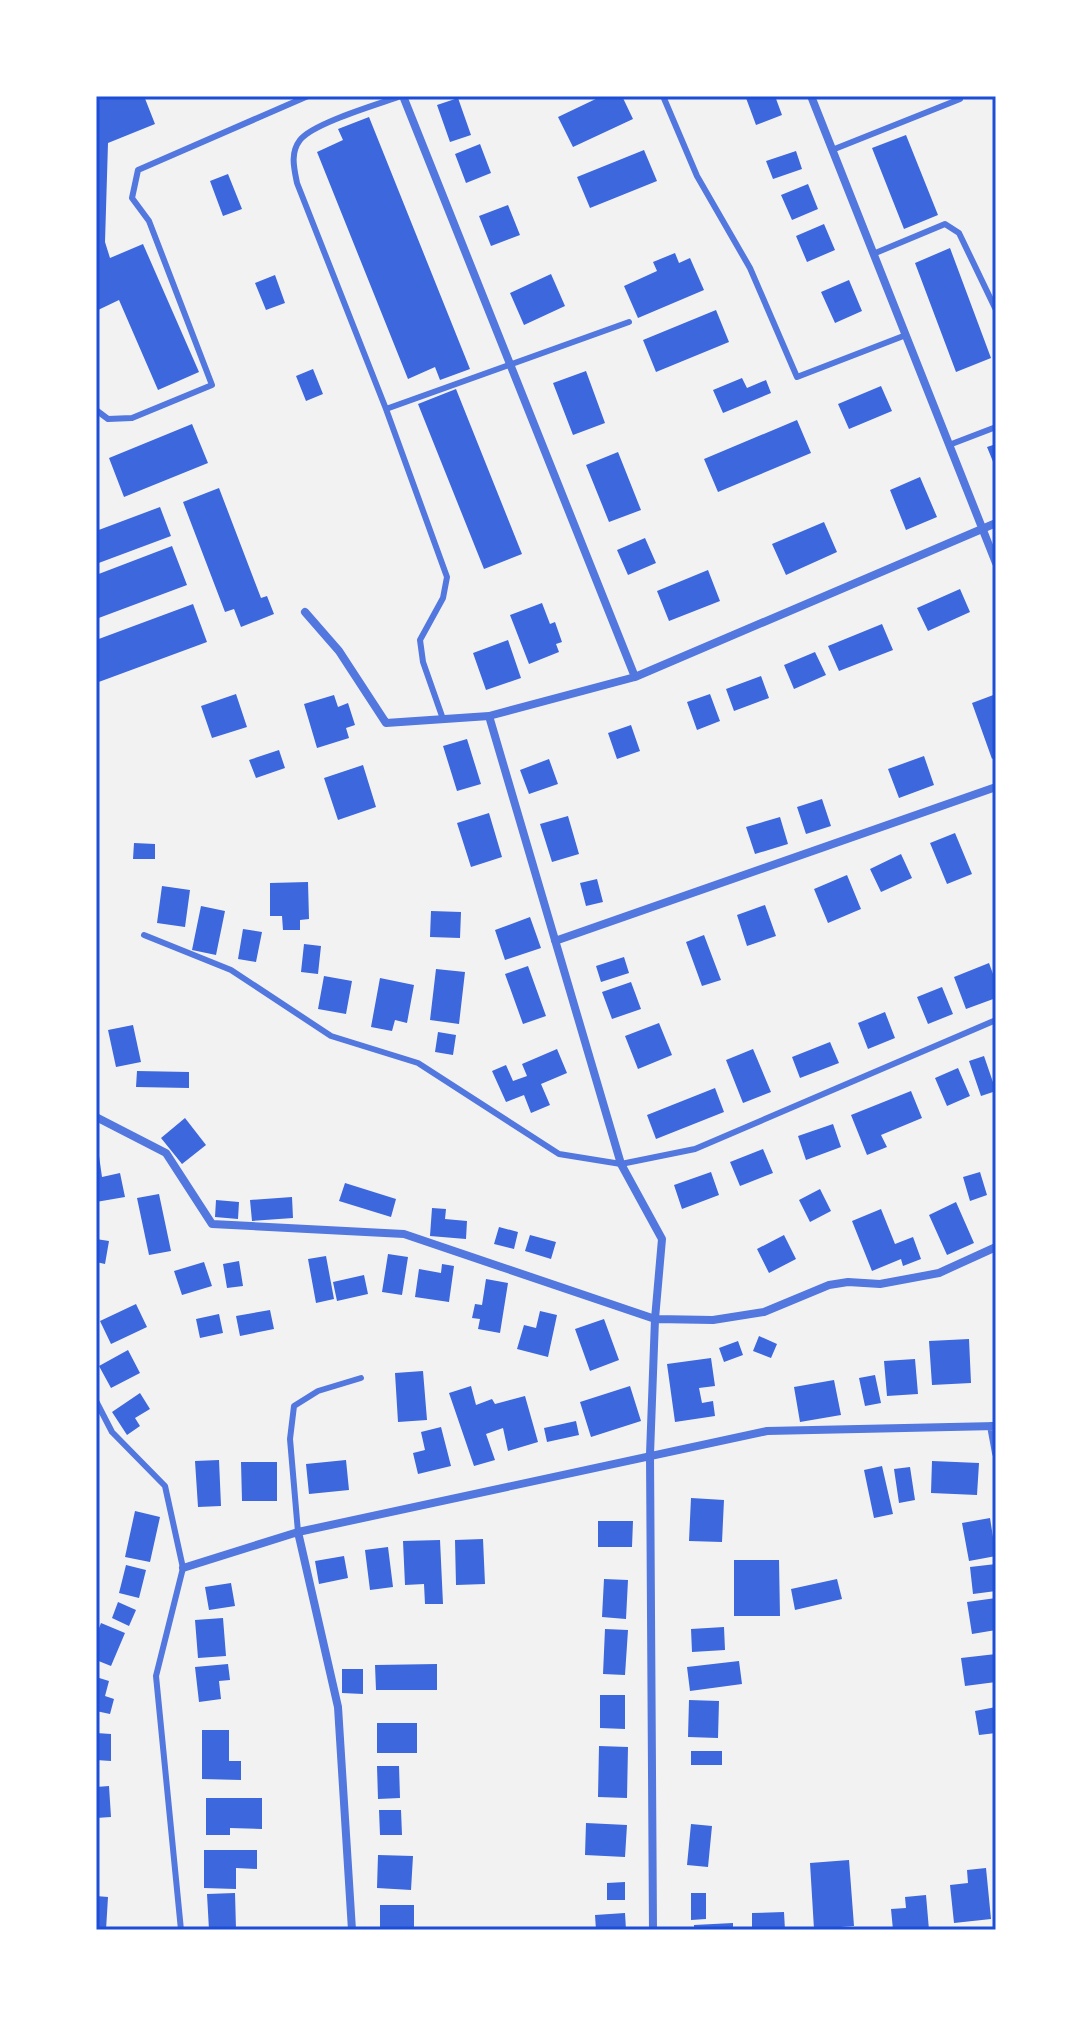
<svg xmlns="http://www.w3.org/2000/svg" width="1092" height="2026" font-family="Bitter,serif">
	<rect width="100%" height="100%" fill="#f2f2f2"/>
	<!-- building -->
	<path fill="#3d67dc" d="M96,96H144L155,124L108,143L105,242L110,258L143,244L199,372L158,390L119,300L96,311Z
		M602,96H622L633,119L573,147L558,117Z
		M753,96H775L782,115L756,125L746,98Z
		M458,98L471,135L450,142L437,105Z
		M369,117L470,369L440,380L435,367L408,379L317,152L343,140L338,129Z
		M906,135L938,215L904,229L872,148Z
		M480,144L491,173L466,183L455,154Z
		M644,150L657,181L590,208L577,177Z
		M796,151L802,169L773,179L766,161Z
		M228,174L242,209L223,216L210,181Z
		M808,184L818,209L792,220L781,195Z
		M508,205L520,235L491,246L479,216Z
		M824,224L835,250L807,262L796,236Z
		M950,248L991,358L956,372L915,263Z
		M675,253L679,263L690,258L704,290L638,318L624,286L657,271L653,262Z
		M551,274L565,306L524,325L510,293Z
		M275,275L285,303L266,310L255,283Z
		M849,280L862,311L835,323L821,292Z
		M716,310L729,342L656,372L643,340Z
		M313,369L323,394L306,401L296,376Z
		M586,371L605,423L573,435L553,383Z
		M742,378L747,388L766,380L771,393L723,413L713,390Z
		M881,386L892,411L849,429L838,404Z
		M456,389L522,554L484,569L418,404Z
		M797,420L811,453L718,492L704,459Z
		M192,424L208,463L124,497L109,458Z
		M996,444V469L987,447Z
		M618,452L641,510L609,522L586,465Z
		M920,477L937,517L906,530L890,490Z
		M219,488L261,598L267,596L274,614L241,627L234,609L225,612L183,502Z
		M160,507L171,536L96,564V531Z
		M824,522L837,552L786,575L772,544Z
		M645,538L656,563L628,575L617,550Z
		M172,546L187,585L96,619V575Z
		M708,570L720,601L669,621L657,591Z
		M960,589L970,612L928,631L917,608Z
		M542,603L550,624L555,622L562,642L556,644L559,652L529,664L510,615Z
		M193,604L207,642L96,683V640Z
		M882,624L893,650L839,671L828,646Z
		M508,640L521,678L486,690L473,653Z
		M815,652L826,675L794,689L784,665Z
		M761,676L769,698L734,711L726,689Z
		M236,694L247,727L212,738L201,706Z
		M710,694L720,721L697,730L687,702Z
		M996,694V757L992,759L972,703Z
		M334,695L338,707L348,703L355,725L346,728L349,738L317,748L304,704Z
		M631,725L640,751L617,759L608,733Z
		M467,739L481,784L457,791L443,746Z
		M279,750L285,768L256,778L249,760Z
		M924,756L934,785L899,798L888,769Z
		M549,759L558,784L529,794L520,770Z
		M363,765L376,807L338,820L324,778Z
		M822,799L831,826L806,834L797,807Z
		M489,813L502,857L471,867L457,823Z
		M568,816L579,854L552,862L540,824Z
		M780,817L788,844L755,854L746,827Z
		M955,833L972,874L947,884L930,843Z
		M134,843L155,844V859H133Z
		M901,854L912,878L881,892L870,869Z
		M847,875L861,909L828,923L814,889Z
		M597,879L603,902L586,906L580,883Z
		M308,882L309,919L300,920V930H283L282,916H270V883Z
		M162,886L190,890L185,927L157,923Z
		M765,905L776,936L747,946L737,915Z
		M201,906L225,911L216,955L192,950Z
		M431,911L461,912L460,938L430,937Z
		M530,917L541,948L505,960L495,930Z
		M243,929L262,932L256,962L238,959Z
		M704,935L721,980L702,986L686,942Z
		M304,944L321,946L318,974L301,972Z
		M624,957L629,973L601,982L596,966Z
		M989,963L996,982V998L966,1009L954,977Z
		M528,966L546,1016L523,1024L505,974Z
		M436,969L465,972L459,1024L430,1020Z
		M324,976L352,981L346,1014L318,1009Z
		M380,978L414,985L407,1023L395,1020L392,1031L371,1027Z
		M631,982L641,1009L612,1019L602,992Z
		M942,987L953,1014L928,1024L917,997Z
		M885,1012L895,1038L868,1049L858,1023Z
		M659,1023L672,1055L638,1069L625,1036Z
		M133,1025L141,1062L116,1067L108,1030Z
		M438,1032L456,1035L453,1055L435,1052Z
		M830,1042L839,1063L800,1078L792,1057Z
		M557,1049L567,1073L541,1084L550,1105L531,1113L524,1095L506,1102L492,1071L506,1065L513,1081L527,1076L522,1064Z
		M753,1049L771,1092L743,1103L726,1060Z
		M984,1056L996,1091L981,1096L969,1061Z
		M958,1068L970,1096L947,1106L935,1078Z
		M137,1071L189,1072V1088L136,1087Z
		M715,1088L724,1112L656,1139L647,1115Z
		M911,1091L922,1118L881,1135L887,1147L867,1155L851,1115Z
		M185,1118L206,1145L182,1164L161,1138Z
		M833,1124L841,1147L806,1160L798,1136Z
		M763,1149L773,1173L740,1186L730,1162Z
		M99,1156L102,1177L120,1173L125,1197L96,1202V1157Z
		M711,1172L719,1195L682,1209L674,1185Z
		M980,1172L987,1195L970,1201L963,1177Z
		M345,1183L396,1199L391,1217L339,1201Z
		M820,1189L831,1211L810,1222L799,1200Z
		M159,1194L171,1251L149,1255L137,1198Z
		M292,1197L293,1218L252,1221L250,1200Z
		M216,1200L239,1202L238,1219L215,1217Z
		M956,1202L974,1243L947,1255L929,1215Z
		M432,1208L446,1209L445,1219L467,1221L466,1239L430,1236Z
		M881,1209L895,1244L913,1237L921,1259L903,1266L901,1259L872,1271L852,1221Z
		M499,1227L518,1232L514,1249L494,1244Z
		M530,1235L556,1242L551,1259L525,1251Z
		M784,1235L796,1259L769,1273L757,1249Z
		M96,1239L109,1241L105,1264L96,1262Z
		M388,1254L408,1257L402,1295L382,1292Z
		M326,1256L334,1299L316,1303L308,1259Z
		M239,1261L243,1286L227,1288L223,1264Z
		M204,1262L212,1286L182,1295L174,1271Z
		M442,1264L454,1266L449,1302L415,1297L419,1269L441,1273Z
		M364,1275L368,1294L337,1301L333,1282Z
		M486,1279L508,1283L500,1333L478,1329L480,1319L472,1318L475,1304L482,1305Z
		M136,1304L147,1327L111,1344L100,1321Z
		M270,1310L274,1329L240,1336L236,1316Z
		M540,1311L557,1315L548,1357L517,1349L524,1325L536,1328Z
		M219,1314L223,1333L200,1338L196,1319Z
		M604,1319L619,1360L590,1371L575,1329Z
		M759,1336L777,1344L771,1358L753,1351Z
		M969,1339L971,1383L932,1385L929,1341Z
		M738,1341L743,1355L724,1362L719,1348Z
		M128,1350L140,1373L111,1388L99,1366Z
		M711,1358L715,1386L699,1388L702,1403L713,1401L715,1416L675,1422L667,1364Z
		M915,1359L918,1394L887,1396L884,1361Z
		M423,1371L427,1420L398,1422L395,1373Z
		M875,1375L881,1403L865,1406L859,1378Z
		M834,1380L841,1415L800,1422L794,1387Z
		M471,1386L476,1405L492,1399L495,1404L525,1396L538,1442L508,1451L503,1428L486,1434L495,1460L474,1466L449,1393Z
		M630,1386L641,1421L591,1437L580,1402Z
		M140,1393L150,1409L135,1418L140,1426L127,1435L112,1412Z
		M576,1421L579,1435L547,1442L544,1428Z
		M441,1427L451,1466L418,1474L413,1453L425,1450L421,1432Z
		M219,1460L221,1506L198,1507L195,1461Z
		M346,1460L349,1490L309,1494L306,1464Z
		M932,1461L979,1463L977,1495L931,1493Z
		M241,1462H277V1501H242Z
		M882,1466L893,1514L874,1518L864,1470Z
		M910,1467L915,1500L899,1503L894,1469Z
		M691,1498L724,1500L722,1542L689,1541Z
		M135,1511L160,1517L150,1562L125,1557Z
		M990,1518L996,1556L969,1561L962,1523Z
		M598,1521H633L632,1547H598Z
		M483,1539L485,1584L456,1585L455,1540Z
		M440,1540L443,1604H425L424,1584L405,1585L403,1541Z
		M388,1547L393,1587L370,1590L365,1550Z
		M344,1556L348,1578L319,1584L315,1561Z
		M734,1560H779L780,1616H734Z
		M996,1564V1591L973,1594L970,1567Z
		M126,1565L146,1570L139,1598L119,1593Z
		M604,1579L628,1580L626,1619L602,1617Z
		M837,1579L842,1599L795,1610L791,1589Z
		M231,1583L235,1606L209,1610L205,1587Z
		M996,1598V1630L972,1634L967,1602Z
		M118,1602L136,1610L129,1626L112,1618Z
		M223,1618L226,1656L198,1658L195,1620Z
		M101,1623L125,1633L111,1666L96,1660V1636Z
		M724,1627L725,1650L692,1652L691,1629Z
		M605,1629L628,1630L625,1675L603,1674Z
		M996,1654V1682L965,1686L961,1658Z
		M739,1661L742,1684L690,1691L687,1667Z
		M228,1664L230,1680L219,1681L221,1699L199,1702L195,1667Z
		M437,1664V1690H376L375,1665Z
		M342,1669H363V1694L342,1693Z
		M96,1677L109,1681L105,1696L114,1699L110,1714L96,1711Z
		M600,1695H625V1729L600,1728Z
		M689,1700L719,1701L718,1738L688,1737Z
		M996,1707V1733L979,1735L975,1711Z
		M377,1723H417V1753H377Z
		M202,1730H229V1761H241V1780L202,1779Z
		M96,1733L111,1734V1761L96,1760Z
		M599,1746L628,1747L627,1798L598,1797Z
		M691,1751H722V1765H691Z
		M377,1766H399L400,1798L378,1799Z
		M109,1786L111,1817L96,1818V1787Z
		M206,1798H262V1829L230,1828V1835H206Z
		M379,1810H401L402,1835H380Z
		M586,1823L627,1825L625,1857L585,1855Z
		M691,1824L712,1826L708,1867L687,1865Z
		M204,1850H257V1869L236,1868V1889L204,1888Z
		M378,1855L413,1856L411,1890L377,1888Z
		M849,1860L854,1926L814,1929L810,1863Z
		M986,1868L991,1919L954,1923L950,1885L968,1883L967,1870Z
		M625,1882V1900H607V1883Z
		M235,1893L236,1929L209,1930L207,1894Z
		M691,1893H706V1919L691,1920Z
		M926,1895L929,1930H893L891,1909L906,1908L905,1897Z
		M96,1896L108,1897L106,1930H96Z
		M380,1905H414V1930H380Z
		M784,1912L785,1930H752V1913Z
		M625,1913L626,1930H596L595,1915Z
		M733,1923V1930H694V1925Z"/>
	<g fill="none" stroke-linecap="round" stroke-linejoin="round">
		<!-- service -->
		<path stroke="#5277de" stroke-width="6" d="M401,96C379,104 313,123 300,140C290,153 294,168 297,183L386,409L447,577L443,598L420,640L423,662L443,719
			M663,96L697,176L750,268L797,377L906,335
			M832,150L960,99
			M873,254L945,224L959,233L996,310
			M386,409L629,322
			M96,410L108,419L132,418L212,385L149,221L132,198L138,170L308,96
			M949,445L996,427
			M144,935L231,970L331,1036L418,1063L559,1154L621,1164L695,1149L996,1020
			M96,1401L112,1432L165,1486L183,1568L156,1676L181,1930
			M298,1532L290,1439L294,1406L318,1391L361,1378"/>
		<!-- minor -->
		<path stroke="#5277de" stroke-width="8" d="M403,96L635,677
			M811,96L996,563
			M305,612L339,651L386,723L489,716L635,677L996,523
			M489,716L621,1164L662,1239L655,1319L650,1454L653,1930
			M555,941L996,787
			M96,1117L166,1153L212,1224L404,1234L655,1319L713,1320L764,1312L829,1285L848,1282L880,1284L939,1273L996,1247
			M991,1426L996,1453
			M298,1532L338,1707L352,1930
			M183,1568L298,1532L767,1431L996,1426"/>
	</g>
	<!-- border -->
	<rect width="1092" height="2026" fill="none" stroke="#ffffff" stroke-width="196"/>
	<rect x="98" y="98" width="896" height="1830" fill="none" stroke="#1d4ed8" stroke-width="3"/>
</svg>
